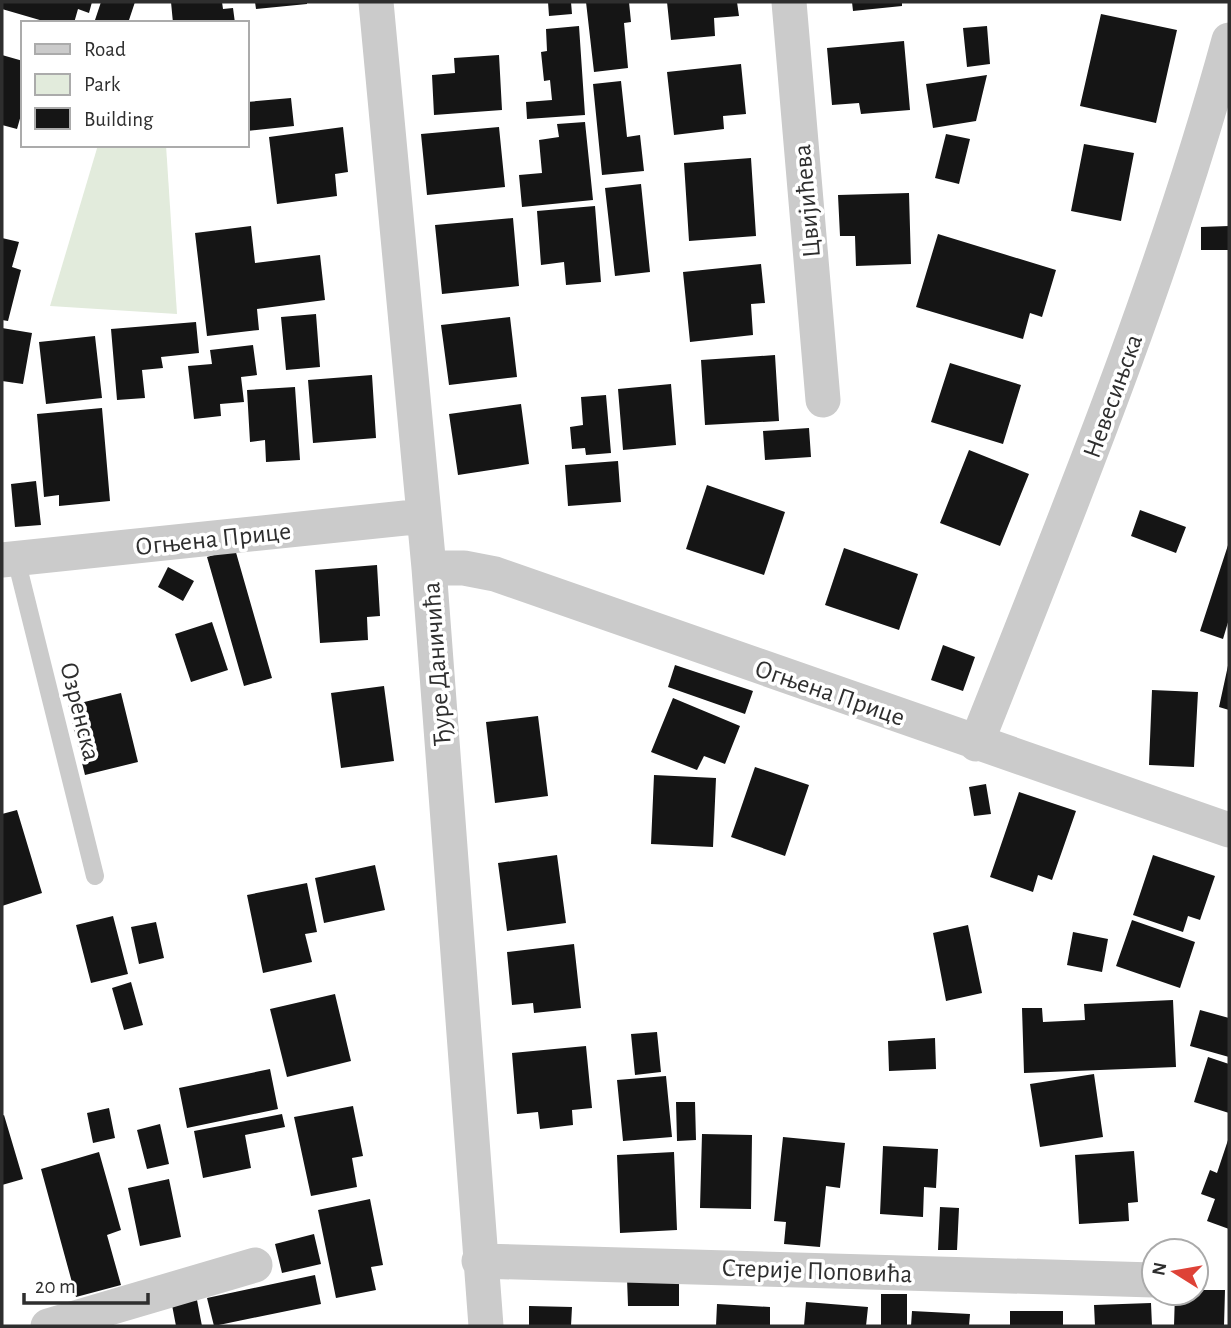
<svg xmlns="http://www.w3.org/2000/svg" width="1231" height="1328" font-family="'Alegreya Sans',sans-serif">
	<rect width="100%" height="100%" fill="#fff"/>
	<!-- green -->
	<path fill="#e2ebdc" d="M98,145H166L177,314L50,306Z"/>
	<!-- building -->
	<path fill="#151515" d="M2,2H92L89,13L78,9L74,23H50L2,9Z
		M101,2H135L128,23H94Z
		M171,2H222L223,9L233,8L235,23H173Z
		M255,2H307V4L256,9Z
		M548,2H571L572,14L549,16Z
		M586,2H629L631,22L624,23L628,68L594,72Z
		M667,2H737L739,16L714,18L715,36L671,40Z
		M852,2H902V6L853,11Z
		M1101,14L1177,30L1156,123L1080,106Z
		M579,26L585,115L527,119L526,102L552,100L550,80L544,81L541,52L547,51L546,29Z
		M987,26L990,64L967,67L963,28Z
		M904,41L910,110L861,114L859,103L832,105L827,48Z
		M2,55L23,61V108L17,129L2,125Z
		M499,55L502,110L434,115L432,75L455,73L454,58Z
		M741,64L746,114L723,116L724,129L674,135L667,72Z
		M987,75L976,121L933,128L926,84Z
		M621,81L627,137L640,135L644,171L602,175L593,84Z
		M291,98L294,126L247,131V102Z
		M585,122L593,200L522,207L519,175L542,173L539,140L559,137L557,124Z
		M343,127L348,172L335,174L337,196L277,204L269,137Z
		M499,127L505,187L427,195L421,134Z
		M946,134L970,139L959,184L935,178Z
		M1084,144L1134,153L1121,221L1071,211Z
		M751,158L756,236L689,241L684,163Z
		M641,184L650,272L615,276L605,188Z
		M909,193L911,264L856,266L855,236H840L838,195Z
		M595,206L601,282L566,285L564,262L541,265L537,211Z
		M513,218L519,286L442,294L435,225Z
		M251,226L255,263L320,255L325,300L257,309L259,330L207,336L195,233Z
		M1229,226V250H1201V227Z
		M938,234L1056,270L1042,317L1030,313L1023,339L916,307Z
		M2,238L19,242L12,267L21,270L8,321L2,320Z
		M761,264L765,303L751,304L753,335L690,342L683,272Z
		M316,314L320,367L286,370L281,317Z
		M510,317L517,377L449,385L441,325Z
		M196,322L199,353L161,357L163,368L142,370L145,398L117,400L111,329Z
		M2,328L32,333L23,384L2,381Z
		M95,336L102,398L46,404L39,342Z
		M253,345L257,375L241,377L244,402L220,404L221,416L194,419L188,366L212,364L210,350Z
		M775,355L779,421L705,425L701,360Z
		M950,363L1021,385L1003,444L931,422Z
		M372,375L376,438L313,443L308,380Z
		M671,384L676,445L623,450L618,389Z
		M295,387L300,460L266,462L265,440L250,442L247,390Z
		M606,395L611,453L586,455L585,448L572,449L570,427L583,425L581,397Z
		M521,404L529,464L458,475L449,414Z
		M102,408L110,501L59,506V495L44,497L37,414Z
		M809,428L811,457L765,460L763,431Z
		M969,450L1029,474L1000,546L940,523Z
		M618,461L621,502L568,506L565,465Z
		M36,481L41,525L15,527L11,484Z
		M707,485L785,512L764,575L686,549Z
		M1140,510L1186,527L1176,553L1131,536Z
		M1229,542V619L1223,639L1200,631Z
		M844,548L918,574L899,630L825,605Z
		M235,549L272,678L244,686L207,557Z
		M377,565L380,616L367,617L368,640L320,643L315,570Z
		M168,567L194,581L183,601L158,587Z
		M212,622L228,670L191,682L175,634Z
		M943,645L975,657L963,691L931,680Z
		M1229,661V710L1219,707Z
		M675,665L753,691L745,714L668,687Z
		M384,686L394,761L341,768L331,693Z
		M1152,690L1198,692L1194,767L1149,765Z
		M121,693L138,762L85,775L68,706Z
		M673,698L740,726L725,764L704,756L697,770L651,752Z
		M538,716L548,796L495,803L486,722Z
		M755,767L809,785L785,856L731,837Z
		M654,775L716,778L713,847L651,844Z
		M986,784L991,814L974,816L969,787Z
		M1019,792L1076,811L1052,880L1038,875L1033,892L990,877Z
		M17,810L42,893L2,906V814Z
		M557,855L566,923L507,931L498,863Z
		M1153,855L1215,876L1200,920L1188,916L1183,932L1133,915Z
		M375,865L385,910L324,923L315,878Z
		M307,883L317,932L305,934L312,962L263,973L247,895Z
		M113,916L128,974L91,983L76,925Z
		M1132,920L1195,942L1180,988L1116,966Z
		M156,922L164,958L139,964L131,927Z
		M968,925L982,993L946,1001L933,933Z
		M1073,932L1108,939L1102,972L1067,965Z
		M574,944L581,1008L534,1013L533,1003L512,1005L507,952Z
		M131,982L143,1025L124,1030L112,988Z
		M335,994L351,1061L287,1077L270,1009Z
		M1173,1000L1176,1067L1024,1073L1022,1008H1042L1043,1022L1085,1020L1084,1004Z
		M1200,1010L1229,1018V1057L1190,1046Z
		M657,1032L661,1072L635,1075L631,1034Z
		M935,1038L936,1069L889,1071L888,1041Z
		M586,1046L592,1108L572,1110L573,1125L540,1129L538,1112L517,1114L512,1053Z
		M1208,1057L1229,1064V1113L1194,1102Z
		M270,1069L278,1109L187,1128L179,1088Z
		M1094,1074L1103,1137L1040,1147L1030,1084Z
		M666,1076L672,1137L623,1141L617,1080Z
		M676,1102H695L696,1140L677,1141Z
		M353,1106L363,1156L352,1158L357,1187L311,1196L294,1117Z
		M109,1108L115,1138L93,1143L87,1113Z
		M282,1114L285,1127L245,1135L251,1168L203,1178L194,1131Z
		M4,1115L23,1179L2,1185V1116Z
		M160,1124L169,1164L147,1169L137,1130Z
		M702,1134L752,1135L751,1209L700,1208Z
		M783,1137L845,1143L840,1188L826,1186L820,1247L784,1244L786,1222L774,1221Z
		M1229,1137V1229L1207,1221L1215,1199L1201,1194L1210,1170L1217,1173Z
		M883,1146L938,1149L936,1188L924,1187L923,1217L880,1214Z
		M1134,1151L1138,1202L1128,1203L1129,1221L1079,1224L1075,1155Z
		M99,1152L121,1230L107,1235L121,1285L76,1297L41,1169Z
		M674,1152L677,1230L620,1233L617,1155Z
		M169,1179L181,1237L140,1246L128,1188Z
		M370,1199L383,1265L371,1267L376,1290L336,1298L318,1210Z
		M940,1207L959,1208L957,1250H938Z
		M314,1234L321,1264L282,1273L275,1244Z
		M315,1275L321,1304L214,1326L207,1298Z
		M679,1277V1306H628L627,1278Z
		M1196,1290H1225L1224,1326H1174L1175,1293H1196Z
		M881,1294H907V1326H881Z
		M197,1300L202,1326H176L172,1305Z
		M806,1302L868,1307L866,1326H804Z
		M1151,1303L1152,1326H1095L1094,1305Z
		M717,1304L770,1307V1326H716Z
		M529,1306L572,1307L571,1326H529Z
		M912,1311L970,1314L969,1326H911Z
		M1010,1311H1063V1326H1010Z"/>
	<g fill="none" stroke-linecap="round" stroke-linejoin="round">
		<!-- lane -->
		<path stroke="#cbcbcb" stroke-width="18" d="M16,559L95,876"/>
		<!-- street -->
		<path stroke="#cbcbcb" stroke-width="35" d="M376,2L429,568L486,1326
			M789,2L823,400
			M2,560L424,516
			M429,568H464L495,574L1229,830
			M976,744C1068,512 1163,281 1229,40
			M479,1261L1154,1280
			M48,1326L255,1265"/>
	</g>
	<g text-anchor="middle" stroke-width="7" stroke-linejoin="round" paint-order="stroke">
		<!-- street labels -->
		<g font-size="26" fill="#2e2e2e" stroke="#fff">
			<text transform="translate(806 201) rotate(-95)" y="9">Цвијићева</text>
			<text transform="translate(1112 396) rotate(-70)" y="9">Невесињска</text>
			<text transform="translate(213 538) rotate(-6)" y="9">Огњена Прице</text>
			<text transform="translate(436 664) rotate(-94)" y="9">Ђуре Даничића</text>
			<text transform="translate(830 692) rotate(19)" y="9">Огњена Прице</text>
			<text transform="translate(81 711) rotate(76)" y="9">Озренска</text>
			<text transform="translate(817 1270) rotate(2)" y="9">Стерије Поповића</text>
		</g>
	</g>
	<!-- border -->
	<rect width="1231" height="1328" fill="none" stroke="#2e2e2e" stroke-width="7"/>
	<!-- legend -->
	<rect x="21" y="21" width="228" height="126" fill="#ffffff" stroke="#ababab" stroke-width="2"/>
	<rect x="35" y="44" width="35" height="10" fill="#cbcbcb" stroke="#ababab" stroke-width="2"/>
	<text x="84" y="56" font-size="21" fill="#2e2e2e">Road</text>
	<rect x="35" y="74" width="35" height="21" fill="#e2ebdc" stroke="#ababab" stroke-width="2"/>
	<text x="84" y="91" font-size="21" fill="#2e2e2e">Park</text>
	<rect x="35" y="108" width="35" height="21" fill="#151515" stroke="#ababab" stroke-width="2"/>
	<text x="84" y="126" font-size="21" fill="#2e2e2e">Building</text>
	<!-- north arrow -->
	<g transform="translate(1175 1272) rotate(281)"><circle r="33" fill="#ffffff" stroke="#ababab" stroke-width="2"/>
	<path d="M0-5L12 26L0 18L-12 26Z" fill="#de4237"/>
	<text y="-10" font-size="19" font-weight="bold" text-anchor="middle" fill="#2e2e2e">N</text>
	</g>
	<!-- scale -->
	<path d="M24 1293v10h124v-10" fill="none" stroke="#2e2e2e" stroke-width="3.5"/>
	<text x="35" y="1293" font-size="21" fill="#2e2e2e" stroke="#ffffff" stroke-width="5" paint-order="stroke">20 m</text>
</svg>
